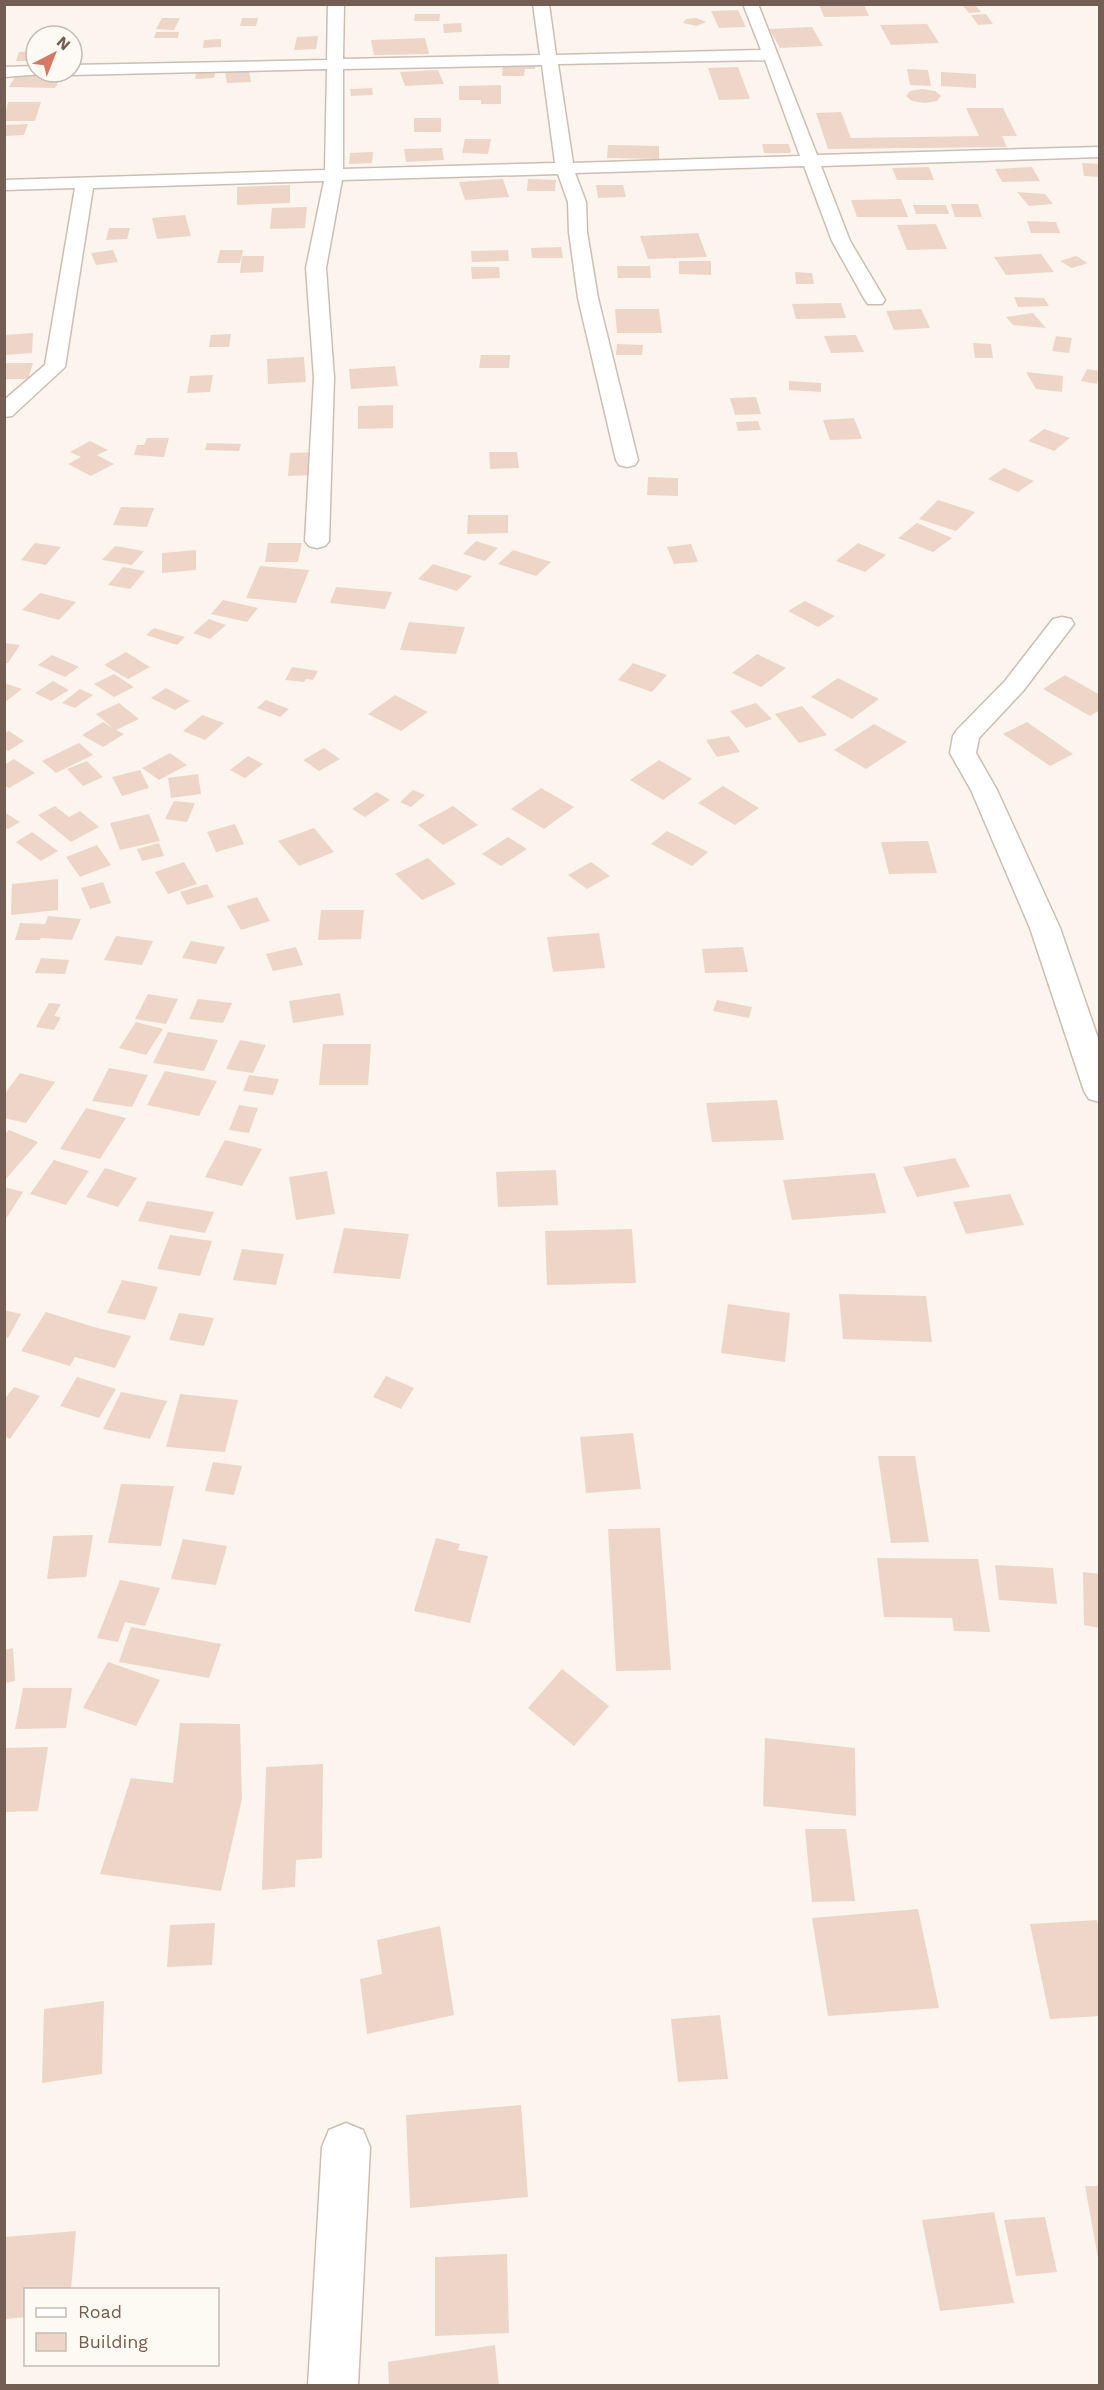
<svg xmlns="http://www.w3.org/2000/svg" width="1104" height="2390" font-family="'Work Sans',sans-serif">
	<rect width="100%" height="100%" fill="#fbf5ed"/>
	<!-- building -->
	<path fill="#edd6c8" d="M819,4H864L869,16L824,17Z
		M962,5H975L981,12L969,13Z
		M738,10L746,27L719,28L711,11Z
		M415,14H440L439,21H414Z
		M986,14L993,24L978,25L971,15Z
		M162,18H180L174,30L156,29Z
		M242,18H258L256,26H240Z
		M696,18L706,22L697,26L683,23L686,19Z
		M461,23L462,32L444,33L443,24Z
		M927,24L939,43L891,45L880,25Z
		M812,27L823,46L780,48L769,29Z
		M156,32H179L178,38H154Z
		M318,36L316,49L294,50L297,37Z
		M425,38L429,54L374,55L371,40Z
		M221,39V47L203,48L204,40Z
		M36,51V61H16L19,52Z
		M503,62H535V69H525L524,76H502Z
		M738,67L750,99L719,100L708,68Z
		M197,69H216L214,78L195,79Z
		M907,69L928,70L931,86L910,85Z
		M438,70L444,84L405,86L400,72Z
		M249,71L251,82L227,83L225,72Z
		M941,72L976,74V88L941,86Z
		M16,75L62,76L55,88L9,87Z
		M501,85V104H481V100H459V86Z
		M372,88L373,95L351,96L350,89Z
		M922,89L935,91L941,96L937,101L925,103L912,101L906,96L910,91Z
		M8,102H41L35,121H4Z
		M966,108H1003L1017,136H1002L1007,147L828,149L816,113L841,112L851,138L979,136Z
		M414,118H441V132H414Z
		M28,124L24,135L4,136V125Z
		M465,139H491L488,154L462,153Z
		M762,144H789L791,153H764Z
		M608,145L659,146V159L607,158Z
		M442,148L444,160L406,162L404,149Z
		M373,152L372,163L349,164L350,153Z
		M1082,163L1100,164V177L1084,176Z
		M929,167L934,180H897L892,168Z
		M1032,167L1040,181L1002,182L995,169Z
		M503,179L509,197L465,200L459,182Z
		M528,179L556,180L555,191H527Z
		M290,185V203L237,205V187Z
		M596,185H623L626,197L598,198Z
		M1017,192L1045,194L1053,204L1029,206Z
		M901,199L908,217H857L851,200Z
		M951,204H978L982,217H955Z
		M913,205H946L949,214H916Z
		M307,207L305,228L270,229L272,208Z
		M185,215L191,236L157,239L152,218Z
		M1027,221L1056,222L1060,233H1031Z
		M936,224L947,249L907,250L897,225Z
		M109,228H130L127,239L106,240Z
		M698,233L707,257L648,259L640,236Z
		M561,247L563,258H532L531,248Z
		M113,250L118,262L96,265L91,253Z
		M220,250H243L240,263H217Z
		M508,250L509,261L472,262L471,251Z
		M1041,254L1054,272L1006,275L994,257Z
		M242,256H264L263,272L240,273Z
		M1076,256L1088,263L1072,268L1060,261Z
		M679,261H711V275L679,274Z
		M617,266H650L651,278H618Z
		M471,267H499L500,278L472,279Z
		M795,272L812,273L814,284H796Z
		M1014,297L1044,298L1049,306L1018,307Z
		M841,303L846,318L796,319L792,304Z
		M615,309H659L662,333H617Z
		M921,309L930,328L894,330L886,311Z
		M1033,313L1046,328L1013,325L1006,317Z
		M33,333L32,353L4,355V335Z
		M231,334L229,347H209L211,335Z
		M856,335L864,352L831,353L824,336Z
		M1056,336L1072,338L1069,353L1052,351Z
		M973,343L991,344L993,358H975Z
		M617,344L643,345L642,355H616Z
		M481,355H510L509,368H479Z
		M304,357L306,382L268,384L267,359Z
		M4,363H33L28,379H4Z
		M395,366L398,386L351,389L349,369Z
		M1087,369L1100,371L1097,384L1081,381Z
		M1026,372L1063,376L1062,392L1036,389Z
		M213,375L210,392L187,393L190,376Z
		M789,381L821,383V392L789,390Z
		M756,397L761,414L735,415L730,398Z
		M393,405V428L358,429V406Z
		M854,418L862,439L830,440L823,420Z
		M758,421L761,430L738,431L736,422Z
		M1044,429L1070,438L1054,451L1028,441Z
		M147,438H169L164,457L134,455L137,445H144Z
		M90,441L108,450L97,455L114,464L91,476L68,464L81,457L70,452Z
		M207,443L241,444L239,451L205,450Z
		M316,452L315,475L288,476L290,453Z
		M489,452H517L519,468L490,469Z
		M1004,468L1034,481L1018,492L988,479Z
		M648,477L678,478V496L647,495Z
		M938,500L975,512L956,531L919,519Z
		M121,507L154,508L147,527L113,525Z
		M468,515H508V533L467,534Z
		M917,523L952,538L933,552L898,538Z
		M476,541L498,548L485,561L463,554Z
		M35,543L61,547L46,565L21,560Z
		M268,543H302L298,562H265Z
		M858,543L886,555L865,572L836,561Z
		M691,544L698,562L674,564L667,547Z
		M115,546L144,551L132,565L102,560Z
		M196,550V570L162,573V553Z
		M513,550L551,562L536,576L498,564Z
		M433,564L472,576L457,591L418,579Z
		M260,566L309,570L296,603L246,598Z
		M123,567L145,571L130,589L108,585Z
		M336,587L392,592L385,609L330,603Z
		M40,593L76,602L59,620L22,610Z
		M223,600L258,608L247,622L211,614Z
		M805,601L835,616L818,627L788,611Z
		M209,619L226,625L210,639L193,633Z
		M409,622L465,627L456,654L400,650Z
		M154,628L185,637L177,645L146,635Z
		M4,643L20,645L8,663H4Z
		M126,652L150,667L128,679L104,665Z
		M757,654L786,668L761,687L732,673Z
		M52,655L79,667L65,677L38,665Z
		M633,663L667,675L652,692L618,680Z
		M292,667L318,671L313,680L306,679L304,682L285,680Z
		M114,674L134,687L114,697L94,684Z
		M1065,675L1100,695V710L1090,716L1043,689Z
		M838,678L879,699L852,719L811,697Z
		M53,681L69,690L51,701L35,693Z
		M4,683L22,689L4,703Z
		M166,688L190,701L175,710L151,698Z
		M80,689L93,695L75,708L62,703Z
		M395,695L428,712L401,731L368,714Z
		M266,700L289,709L280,717L257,708Z
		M119,703L139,719L116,730L124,734L103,747L82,735L103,722L113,728L96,714Z
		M756,703L772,719L746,728L730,711Z
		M802,706L827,735L799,743L775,714Z
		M202,715L224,723L205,740L183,731Z
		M1027,722L1073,754L1050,766L1003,734Z
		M874,724L907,742L866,769L834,750Z
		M9,731L24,741L8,751L4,748V733Z
		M729,736L740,752L717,757L706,740Z
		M79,743L93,755L56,773L42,761Z
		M324,748L340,759L319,771L303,760Z
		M170,753L187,765L159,780L142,768Z
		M248,756L263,764L245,778L230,770Z
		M14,759L35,773L9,788L4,785V765Z
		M659,760L692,779L663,800L630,780Z
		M87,761L103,777L83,786L67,769Z
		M140,770L149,788L122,796L112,777Z
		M198,774L201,794L171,798L168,778Z
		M723,786L759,808L735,825L698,803Z
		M541,788L574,807L544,829L511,809Z
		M413,790L425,795L411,807L400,802Z
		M377,792L390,800L365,817L352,809Z
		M174,801L195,803L187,822L165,819Z
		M55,806L69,817L80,811L99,827L71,842L38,815Z
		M453,806L478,825L443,845L418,825Z
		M4,812L20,822L8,829L4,827Z
		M149,814L160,841L120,850L110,823Z
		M235,824L244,844L216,852L207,832Z
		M314,828L334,852L299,866L278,841Z
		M667,831L708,852L692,866L651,844Z
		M32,832L58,851L41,861L16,842Z
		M508,837L527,849L501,866L482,854Z
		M928,841L937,873L889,874L881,842Z
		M159,843L164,856L142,861L137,849Z
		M97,845L111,865L80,877L66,857Z
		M428,858L456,884L422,900L395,874Z
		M184,862L197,884L168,894L155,872Z
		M591,862L610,876L587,889L568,875Z
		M58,879V910L11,915L12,884Z
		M103,882L111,903L90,909L81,888Z
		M207,884L214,897L187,905L180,892Z
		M257,897L270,921L241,930L227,906Z
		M321,910H364L361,939L318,940Z
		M48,916L81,919L72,940L41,938L40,940H15L20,923L45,924Z
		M599,933L605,968L553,972L547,937Z
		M116,936L153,941L142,965L104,960Z
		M191,941L225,947L216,964L182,958Z
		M296,947L303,965L273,971L266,954Z
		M743,947L748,972L705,973L702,949Z
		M41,958L69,960L65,974L35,973Z
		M340,993L344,1015L293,1023L289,1001Z
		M148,994L178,999L166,1024L135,1019Z
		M198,999L232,1003L223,1023L189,1019Z
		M717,1000L752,1007L749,1018L713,1011Z
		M49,1003L61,1004L54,1016L61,1017L54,1030L36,1027Z
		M136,1022L163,1029L146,1055L119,1048Z
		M168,1032L218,1040L204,1071L153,1063Z
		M240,1040L266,1045L253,1073L226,1069Z
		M323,1044H371L368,1085H319Z
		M109,1068L148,1075L132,1107L92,1101Z
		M165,1071L217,1081L199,1116L147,1105Z
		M20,1073L55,1082L26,1123L4,1118V1095Z
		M249,1075L279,1079L273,1095L243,1091Z
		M777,1100L784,1140L712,1142L706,1103Z
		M239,1105L258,1108L249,1133L229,1130Z
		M86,1108L126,1118L100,1159L60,1149Z
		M9,1130L38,1142L5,1180V1134Z
		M225,1140L262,1149L242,1186L205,1177Z
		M955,1158L970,1187L917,1197L903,1167Z
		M54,1160L89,1171L66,1205L30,1194Z
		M105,1168L137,1178L118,1207L86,1197Z
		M556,1170L558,1205L498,1207L496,1172Z
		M327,1171L335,1214L296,1220L289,1177Z
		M875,1173L886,1213L792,1220L783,1180Z
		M4,1187L23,1192L4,1222Z
		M1010,1194L1024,1225L966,1234L953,1202Z
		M147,1201L214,1212L205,1233L138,1221Z
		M344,1228L409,1234L400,1279L333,1273Z
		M632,1229L636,1283L547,1285L545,1231Z
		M170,1235L212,1241L200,1276L157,1269Z
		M242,1249L284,1254L276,1285L233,1280Z
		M122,1280L158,1287L145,1320L107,1313Z
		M839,1294L926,1296L932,1342L843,1339Z
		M728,1304L790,1313L785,1362L721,1353Z
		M4,1310L21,1314L8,1338L4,1337Z
		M46,1312L94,1327L131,1336L115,1368L75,1357L70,1366L21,1351Z
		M179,1313L214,1318L204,1346L169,1340Z
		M386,1376L414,1388L401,1409L373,1397Z
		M77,1377L116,1389L99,1418L60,1406Z
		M14,1387L40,1396L10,1439L4,1436V1400Z
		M121,1392L167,1401L150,1439L103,1429Z
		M180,1394L238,1400L225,1452L166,1447Z
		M633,1433L641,1489L586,1493L580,1437Z
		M878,1456H915L929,1542L891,1543Z
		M213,1462L242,1466L234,1495L205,1491Z
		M121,1484L174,1486L161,1546L108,1543Z
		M660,1528L671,1670L616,1671L608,1529Z
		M93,1535L86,1577L47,1579L53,1536Z
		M436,1538L460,1544L458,1550L488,1556L470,1623L414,1611Z
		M183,1539L227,1546L216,1585L171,1579Z
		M877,1558L978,1559L990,1632L954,1631L952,1618L884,1617Z
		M995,1565L1053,1568L1057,1604L999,1600Z
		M1083,1572L1100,1574V1628L1084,1625Z
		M120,1580L160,1588L145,1626L125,1622L118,1642L97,1638Z
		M131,1627L221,1644L209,1678L119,1662Z
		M13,1648L15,1681L4,1683V1650Z
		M108,1662L160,1680L136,1726L83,1708Z
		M562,1669L609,1706L574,1746L528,1708Z
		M23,1688H72L66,1728L15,1729Z
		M180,1723L240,1724L242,1799L221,1891L100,1874L131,1778L173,1783Z
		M765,1738L855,1748L856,1816L763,1806Z
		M48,1747L38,1811L4,1812V1748Z
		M323,1764L322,1858L296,1860L295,1887L262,1890L266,1767Z
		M805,1829H846L855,1901L812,1902Z
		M918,1909L939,2008L828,2016L812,1918Z
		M1097,1920L1100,1932V2016L1050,2019L1030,1924Z
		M215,1923L212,1965L167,1967L170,1925Z
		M440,1926L454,2015L367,2034L360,1979L382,1974L377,1940Z
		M104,2001L102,2074L42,2083L44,2009Z
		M720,2015L728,2079L678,2082L671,2019Z
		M521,2105L528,2197L410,2208L406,2115Z
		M1085,2186H1100V2258H1098Z
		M994,2212L1014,2303L940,2311L922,2220Z
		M1045,2217L1057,2272L1016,2276L1004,2220Z
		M76,2231L71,2290H26V2317L5,2319V2237Z
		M507,2254L509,2333L435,2336V2257Z
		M495,2345L499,2386H389L388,2362Z"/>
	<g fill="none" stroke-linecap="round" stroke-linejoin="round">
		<!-- minor casing -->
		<g stroke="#ccbeb3" stroke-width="3">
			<path id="minor" d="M328,4H344L343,59L540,55L533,4H549L556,55L761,50L743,4H758L817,155L1100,147V157L821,166L850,241L885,300L882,304H868L865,300L832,241L804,166L575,173L586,202L587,232L598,298L638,460L635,465L627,467L619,465L616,460L578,298L569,232L568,202L558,174L342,180L326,268L334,378L329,541L325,546L317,548L309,546L305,541L314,378L306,268L324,181L93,188L65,367L12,416L4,417V400L45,365L75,188L4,190V180L325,170L327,69L72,75L65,72H72V65L327,60ZM765,60L800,156L573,163L558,64ZM542,65L555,163L343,169V69Z
				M36,66V72H43L42,74L4,77V67Z
				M1062,617L1071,619L1074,624L1023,691L979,738L976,753L997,790L1060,928L1100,1044V1102L1089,1099L1084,1091L1030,928L971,790L950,753L953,736L957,730L1005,681L1053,619Z
				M346,2123L363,2130L370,2147L358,2386H308L322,2147L329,2130Z"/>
		</g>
		<!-- minor -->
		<use href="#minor" fill="#fff" fill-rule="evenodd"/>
	</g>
	<!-- border -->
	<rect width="1104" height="2390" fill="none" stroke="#745d52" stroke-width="12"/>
	<!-- legend -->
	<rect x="24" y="2288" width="195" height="78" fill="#fdf9f3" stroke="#c6bbb3" stroke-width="1.5"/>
	<rect x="36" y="2308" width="30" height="9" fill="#ffffff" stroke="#c6bbb3" stroke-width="1.5"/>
	<text x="78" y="2318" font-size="18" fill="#745d52">Road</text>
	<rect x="36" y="2333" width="30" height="18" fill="#edd6c8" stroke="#c6bbb3" stroke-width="1.5"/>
	<text x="78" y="2348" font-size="18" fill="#745d52">Building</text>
	<!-- north arrow -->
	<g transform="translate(54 54) rotate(42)"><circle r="28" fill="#fdf9f3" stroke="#c6bbb3" stroke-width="1.5"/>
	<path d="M0-4.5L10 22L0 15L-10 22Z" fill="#d57962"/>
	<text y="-9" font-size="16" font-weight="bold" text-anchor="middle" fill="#745d52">N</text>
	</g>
</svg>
